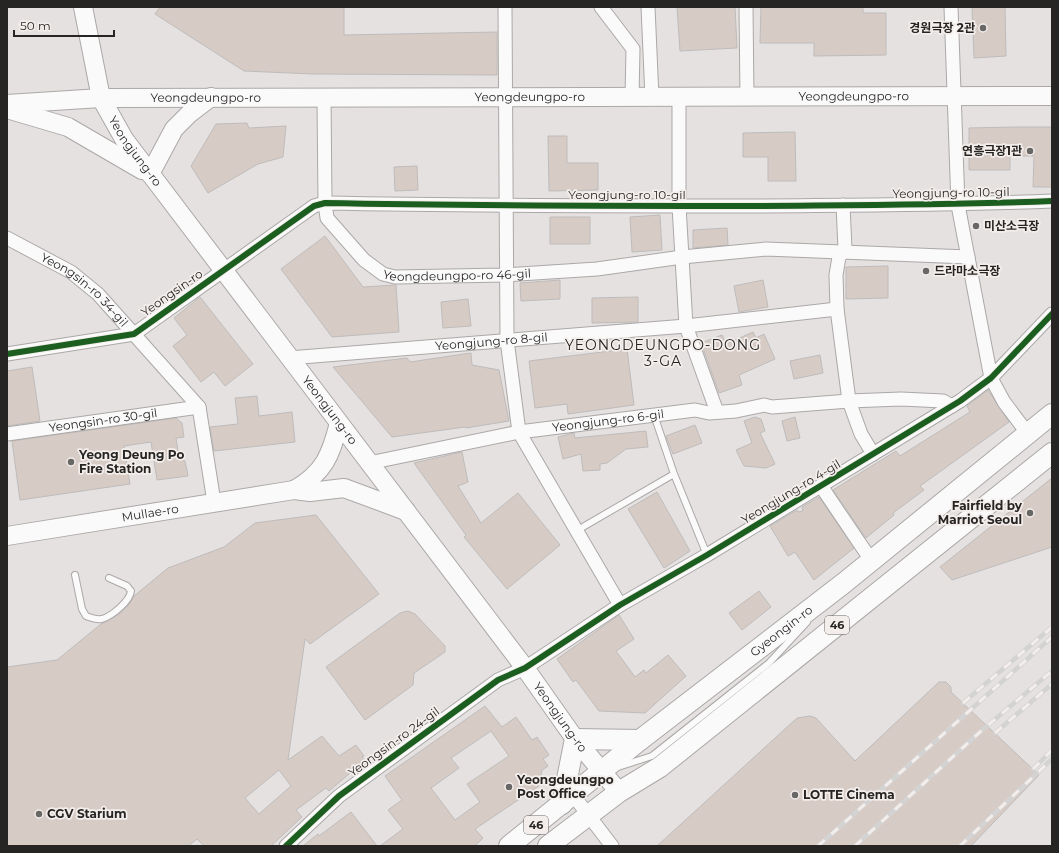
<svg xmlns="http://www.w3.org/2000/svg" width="1059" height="853" font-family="Montserrat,'Noto Sans KR',sans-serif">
	<rect width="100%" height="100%" fill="#e4e1e0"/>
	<!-- building -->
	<path fill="#d7cbc6" stroke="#bebcbb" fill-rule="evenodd" d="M160,7H344V35L497,32V75L313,74L244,71L155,14Z
		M677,7H735L737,48L680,51Z
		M761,7H863V13H886V55L814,56V43H760Z
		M972,7H1005L1006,56L974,58Z
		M247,123L249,128L286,126L283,157L258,164L208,193L191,166L216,124Z
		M1014,127H1052V187H1033L1034,156H1010V170H969V128Z
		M795,132L796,181H768V157H743V133Z
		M548,136H567V163H598V190L549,191Z
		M417,166L418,190L395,191L394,167Z
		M660,215L662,250L632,252L630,217Z
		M550,217H590V244H550Z
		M727,228L728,245L693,248V230Z
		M325,236L363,287L396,285L399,332L332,337L281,269Z
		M888,266V298L846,299V267Z
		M560,280V299L521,301L520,283Z
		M763,280L768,307L739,312L734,286Z
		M200,297L253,364L225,386L214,372L201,382L173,346L187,335L174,318Z
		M638,297V322L592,323V298Z
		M468,299L471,326L443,328L441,302Z
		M753,332L756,338L764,334L775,359L739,375L742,385L719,393L701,343L722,335L726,344Z
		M627,349L634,405L568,414L567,404L535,408L529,361Z
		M471,353L472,365L499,370L509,421L466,428L465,427L392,437L333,367L407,358L410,362Z
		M820,355L823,373L794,379L790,361Z
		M32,367L40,421L7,426V371Z
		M988,390L1009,422L920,486L924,490L893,513L894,515L866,538L833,490L896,451L900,456L970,412L967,406Z
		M257,396L259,416L292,412L295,442L214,451L210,427L238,424L235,398Z
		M755,417L761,419L765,431L760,433L775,464L766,468L744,466L736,450L752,443L744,421Z
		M795,417L800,438L787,441L782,421Z
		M176,418L182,423L184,437L176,438L179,458L185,461L188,476L157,480L151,442L124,446L130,484L20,500L12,441Z
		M695,425L702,443L673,454L666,436Z
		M646,431L648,447L626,449L607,463L600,464V470L583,471L581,454L563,459L558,437L574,433L575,438Z
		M462,452L468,482L458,486L481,523L518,493L560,545L507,589L464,537L466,535L414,463Z
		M1052,478V547L952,580L940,567Z
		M657,492L690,551L664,568L628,509Z
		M819,497L854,548L814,580L795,552L788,556L770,526L797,510L798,512L803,511L802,507Z
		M316,515L379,594L310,644L305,639L288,760L322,736L339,756L356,745L364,756L362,757L367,764L358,771L356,768L329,791L326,788L296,810L302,817L271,846H204L197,839L188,846H7V667L57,660L101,624L118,615L128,606L134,596L168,568L224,547L255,523ZM279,770L291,786L259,814L245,798Z
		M759,591L771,607L742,630L729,613Z
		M408,611L415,614L445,646V652L414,673L413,685L365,720L326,667L400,613Z
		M619,615L634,639L616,651L635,677L644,670L646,673L668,655L686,676L645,713L599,711L576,680L573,682L557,659Z
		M939,682H946L951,687V692L1039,775L971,846H657L797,718L810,716L816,718L855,761Z
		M485,706L502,727L516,717L532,740L537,737L549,755L543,759L548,766L542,770L539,786L475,829L483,838L475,846H380L403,829L388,810L402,800L385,776ZM491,731L509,756L467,784L480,802L455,820L431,788L459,768L451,758Z
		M351,812L377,846H303L318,834L319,836Z"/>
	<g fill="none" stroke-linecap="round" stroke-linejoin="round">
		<!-- lane casing -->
		<g stroke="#aba8a7" stroke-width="8">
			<path id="lane" d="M654,415L674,474L707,555
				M576,531L674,474
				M75,575L82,609L86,616C91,618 96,620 102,619C112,616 130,601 131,591L127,586L109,578
				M618,767L652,756L769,663L807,622"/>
		</g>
		<!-- street casing -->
		<g stroke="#aba8a7" stroke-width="15">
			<g id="street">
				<path d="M505,7L507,340L519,432L620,605"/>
				<path d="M601,7L633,49L632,98"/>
				<path d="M648,7L652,98"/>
				<path d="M746,7L747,98"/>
				<path d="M951,7L958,205L991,378L1004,402L1028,434"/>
				<path id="s1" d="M324,98L325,203L327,218L364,260L383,274L395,277L505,275L597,269L682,257L766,249L968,257"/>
				<path d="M679,98V206L686,326L717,412"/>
				<path d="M843,205L845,249L839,257L836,275L837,309L849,401L861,434L873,454"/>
				<path id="s2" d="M7,238L71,272L98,294L199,407L214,502"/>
				<path d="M7,354L134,334L314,206L325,203C468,206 612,206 756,206C855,205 953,205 1052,201"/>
				<path id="s3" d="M289,358L686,326L837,309"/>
				<path id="s4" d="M7,434L199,407"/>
				<path id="s5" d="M369,463L519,432L695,410L709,413L736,411L764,405L772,407L849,401L901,399L943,401L952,406"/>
				<path d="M821,486L871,560"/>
				<path d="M573,795L612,846"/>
				<path d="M286,846L339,796L498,680L525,668L620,605L707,555L960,401L991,378L1052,314"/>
			</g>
		</g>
		<!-- secondary casing -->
		<g stroke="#aba8a7" stroke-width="20">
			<g id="secondary">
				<path id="s6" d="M83,7L101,98L124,139L525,668L575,739L619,792"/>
				<path id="s7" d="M7,104L101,98L1052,96"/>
				<path d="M7,109L68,127L142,170"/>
				<path d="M150,174L174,129L190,113L211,97"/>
				<path d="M294,490C324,473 331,455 339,423"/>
				<path id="s8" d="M7,536L294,490L310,492L344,488L406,511"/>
			</g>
		</g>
		<!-- primary casing -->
		<g stroke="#aba8a7" stroke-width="22">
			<g id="primary">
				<path d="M562,804L575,739L640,740"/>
				<path id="s9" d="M509,846L640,740L844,583L1052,414"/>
				<path d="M548,846L619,792L660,767L1052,453"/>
			</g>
		</g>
		<!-- lane -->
		<use href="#lane" stroke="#fbfafa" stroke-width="6"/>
		<!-- street -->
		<use href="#street" stroke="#fbfafa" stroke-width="13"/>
		<!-- secondary -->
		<use href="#secondary" stroke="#fbfafa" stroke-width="18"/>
		<!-- primary -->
		<use href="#primary" stroke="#fbfafa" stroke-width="20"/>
		<!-- rail casing -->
		<g stroke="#d4d3d3" stroke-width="4.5">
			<path id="rail" d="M963,703L1052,627
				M995,733L1052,684
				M1033,769L1052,750
				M818,846L1052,637
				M855,846L980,732L1052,671
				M960,846L1052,759"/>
		</g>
		<!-- rail -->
		<use href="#rail" stroke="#f3eeeb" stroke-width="3" stroke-dasharray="9" stroke-linecap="butt"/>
		<!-- cycleway casing -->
		<g stroke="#f3eeeb" stroke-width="8">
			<path id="cycleway" d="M7,354L134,334L314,206L325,203C468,206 612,206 756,206C855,205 953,205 1052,201
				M286,846L339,796L498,680L525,668L620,605L707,555L960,401L991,378L1052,314"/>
		</g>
		<!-- cycleway -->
		<use href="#cycleway" stroke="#1b5e20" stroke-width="6"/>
	</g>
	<!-- markers -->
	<g fill="#696766" stroke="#f3eeeb" stroke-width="1.5">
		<circle cx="983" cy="28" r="4"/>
		<circle cx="1030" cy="151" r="4"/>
		<circle cx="976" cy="226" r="4"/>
		<circle cx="926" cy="271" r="4"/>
		<circle cx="71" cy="462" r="4"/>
		<circle cx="1030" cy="513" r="4"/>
		<circle cx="509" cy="787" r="4"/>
		<circle cx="795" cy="795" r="4"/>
		<circle cx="39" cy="814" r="4"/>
	</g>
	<g text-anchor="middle" stroke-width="3.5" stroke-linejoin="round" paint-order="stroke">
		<!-- shield labels -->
		<g fill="#f3eeeb" stroke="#646160" stroke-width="1">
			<rect x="825" y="616" width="24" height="18" rx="3"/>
			<rect x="524" y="816" width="24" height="18" rx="3"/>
		</g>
		<g font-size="11" font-weight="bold" fill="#272524">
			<text x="837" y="629">46</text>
			<text x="536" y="829">46</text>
		</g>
		<!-- poi labels -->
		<g font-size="12" font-weight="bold" fill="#272524" stroke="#f3eeeb" text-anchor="start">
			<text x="975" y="32" text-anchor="end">경원극장 2관</text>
			<text x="1022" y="155" text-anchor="end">연흥극장1관</text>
			<text x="984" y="230">미산소극장</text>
			<text x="934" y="275">드라마소극장</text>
			<text x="79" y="459">Yeong Deung Po<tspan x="79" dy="14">Fire Station</tspan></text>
			<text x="1022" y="510" text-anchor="end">Fairfield by<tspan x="1022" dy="14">Marriot Seoul</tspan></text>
			<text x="517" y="784">Yeongdeungpo<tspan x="517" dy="14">Post Office</tspan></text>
			<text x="803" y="799">LOTTE Cinema</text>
			<text x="47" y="818">CGV Starium</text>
		</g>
		<!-- street labels -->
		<g font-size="12" fill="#272524" stroke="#f3eeeb">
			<text dy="4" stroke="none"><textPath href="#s7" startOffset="847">Yeongdeungpo-ro</textPath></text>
			<text dy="4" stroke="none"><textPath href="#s7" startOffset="199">Yeongdeungpo-ro</textPath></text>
			<text dy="4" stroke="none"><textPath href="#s7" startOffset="523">Yeongdeungpo-ro</textPath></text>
			<text dy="4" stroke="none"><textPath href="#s6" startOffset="156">Yeongjung-ro</textPath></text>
			<text transform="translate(951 193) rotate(-1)" y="4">Yeongjung-ro 10-gil</text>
			<text x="627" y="199">Yeongjung-ro 10-gil</text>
			<text dy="4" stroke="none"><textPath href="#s1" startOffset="274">Yeongdeungpo-ro 46-gil</textPath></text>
			<text dy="4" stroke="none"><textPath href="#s2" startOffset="94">Yeongsin-ro 34-gil</textPath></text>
			<text transform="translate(172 293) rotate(-35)" y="4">Yeongsin-ro</text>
			<text dy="4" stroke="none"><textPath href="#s3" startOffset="203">Yeongjung-ro 8-gil</textPath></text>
			<text dy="4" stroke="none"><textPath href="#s6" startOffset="480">Yeongjung-ro</textPath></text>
			<text dy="4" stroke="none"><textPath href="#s4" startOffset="97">Yeongsin-ro 30-gil</textPath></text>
			<text dy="4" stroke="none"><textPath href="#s5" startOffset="243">Yeongjung-ro 6-gil</textPath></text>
			<text transform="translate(791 492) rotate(-31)" y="4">Yeongjung-ro 4-gil</text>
			<text dy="4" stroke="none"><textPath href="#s8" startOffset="145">Mullae-ro</textPath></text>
			<text dy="4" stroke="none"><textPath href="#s9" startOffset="347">Gyeongin-ro</textPath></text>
			<text dy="4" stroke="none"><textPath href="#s6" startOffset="864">Yeongjung-ro</textPath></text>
			<text transform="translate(394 742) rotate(-36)" y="4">Yeongsin-ro 24-gil</text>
		</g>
		<!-- quarter labels -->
		<g font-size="14" letter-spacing="1" fill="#272524" stroke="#f3eeeb">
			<text x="663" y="350">YEONGDEUNGPO-DONG<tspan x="663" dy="16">3-GA</tspan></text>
		</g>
	</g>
	<!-- border -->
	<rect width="1059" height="853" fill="none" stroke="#272524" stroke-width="16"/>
	<!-- scale -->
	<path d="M14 30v6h100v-6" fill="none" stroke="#272524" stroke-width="2"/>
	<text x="20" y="30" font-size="12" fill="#272524" stroke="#f3eeeb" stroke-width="3" paint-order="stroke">50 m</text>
</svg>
